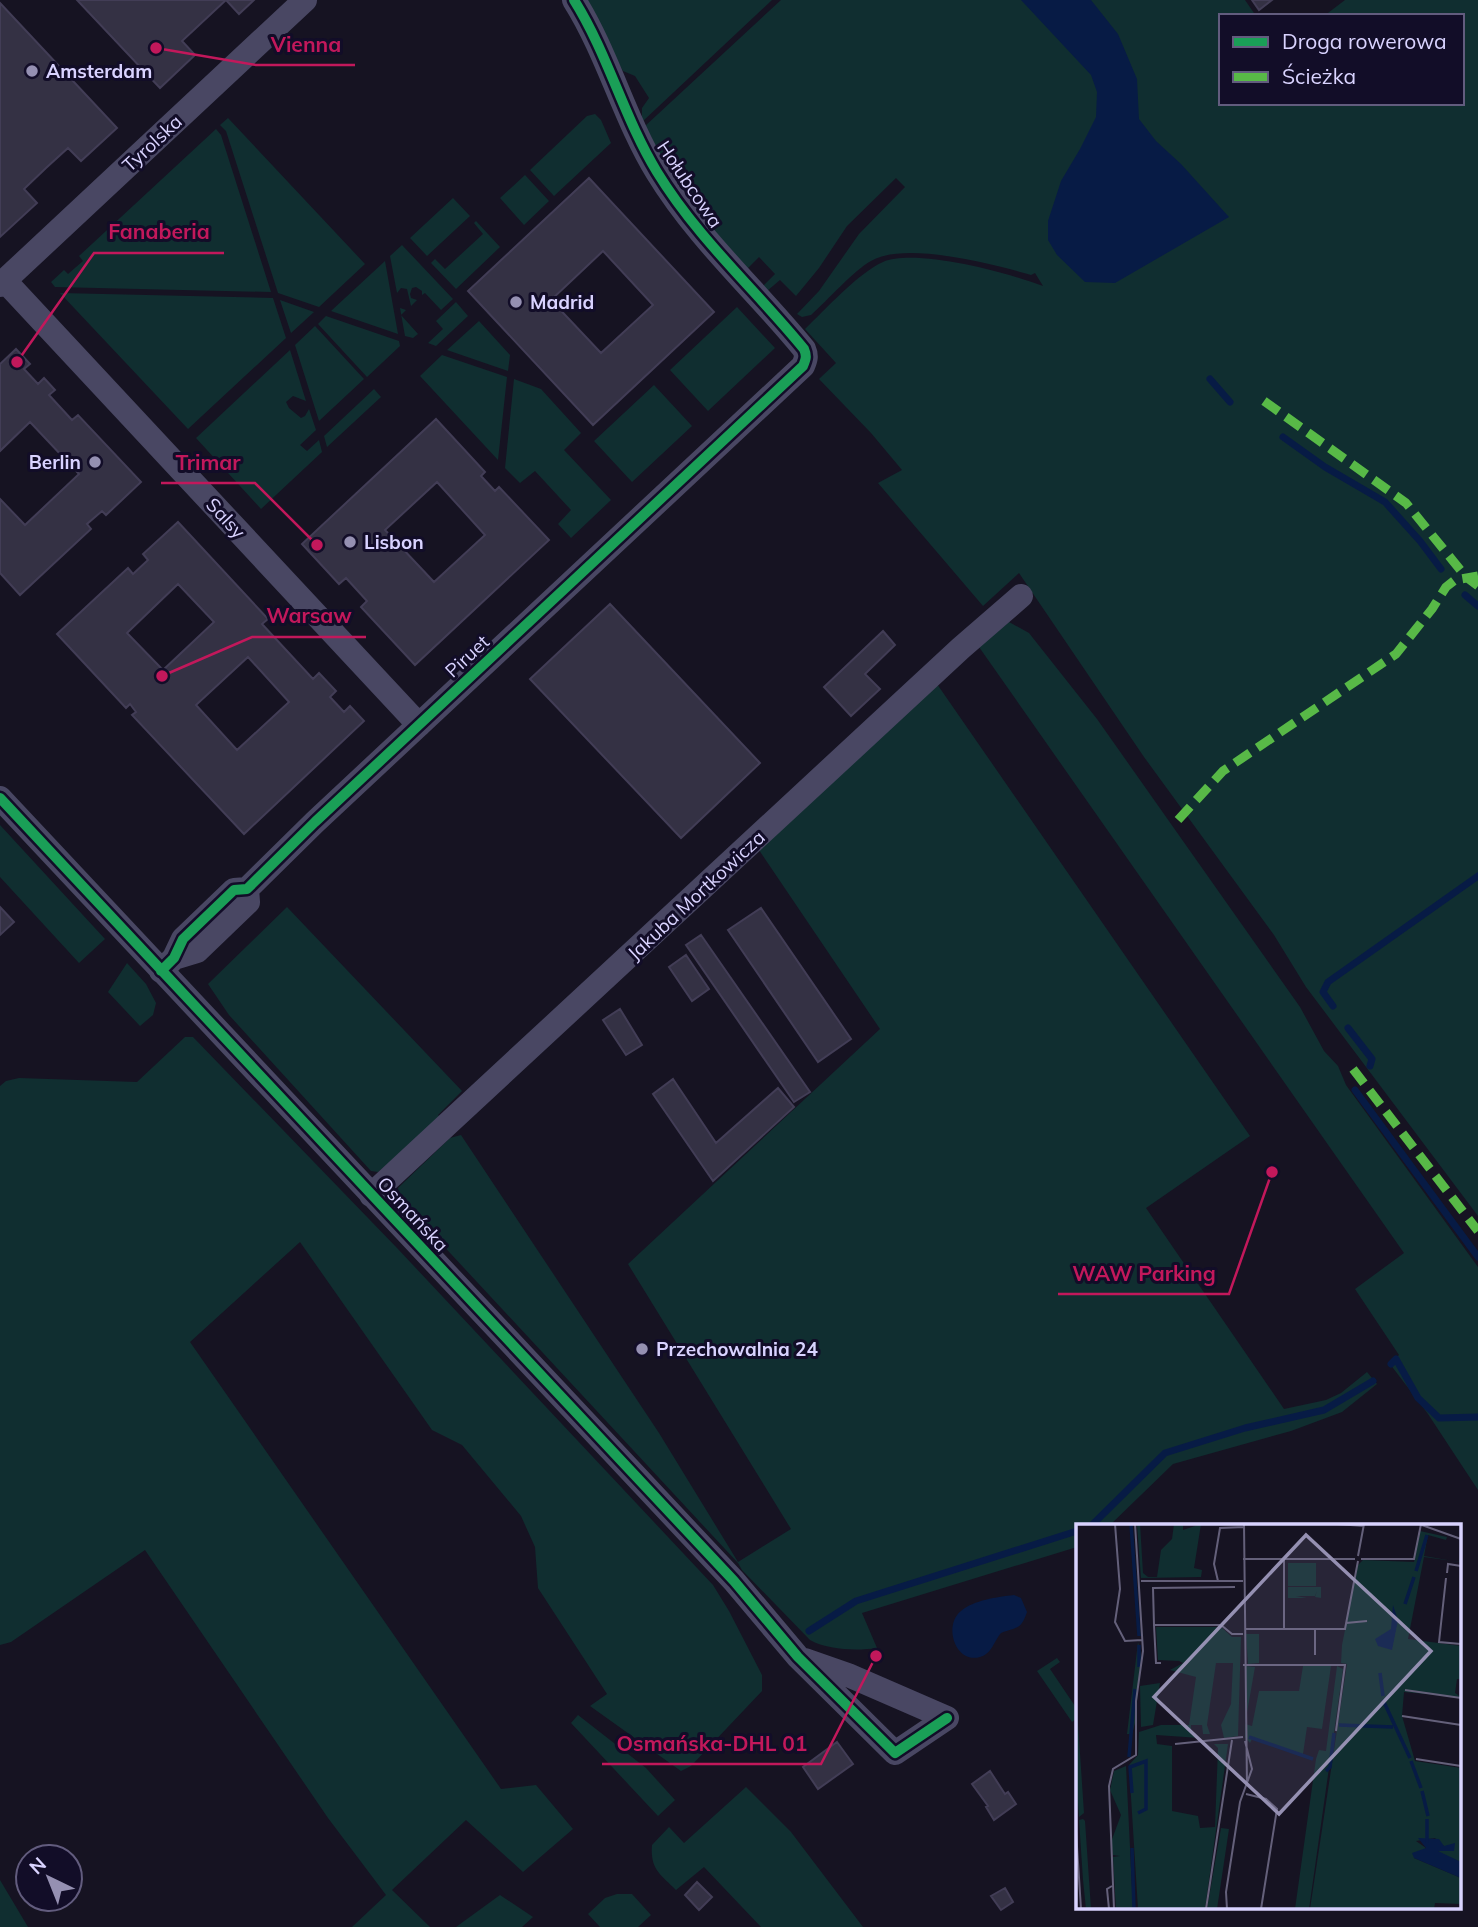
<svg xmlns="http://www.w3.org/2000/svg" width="1478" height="1927" font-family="Mulish,sans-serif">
	<rect width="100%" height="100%" fill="#161322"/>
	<!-- green -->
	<path fill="#102e30" d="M585,0H772L642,122V108L649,98L635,76L623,71L618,63Z
		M781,0H1245L1256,16H1221V103H1462V16H1324L1345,0H1478V1216L1306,987L1274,935L1144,757L1019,573L983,606L878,483L902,470L871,433L819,379L836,363L805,329C825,310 858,273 883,262C916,248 1009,273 1043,286L1035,273L1031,275C994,264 905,241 871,261C853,271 828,300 811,315L802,317L797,314L819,291L859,234L905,187L896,178L847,226L819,268L796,296L780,280L767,291L763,286L775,274L759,257L747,269C707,225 673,179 644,127Z
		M595,114L601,120L611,143L554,196L530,170L587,116Z
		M228,118L365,264L319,307L278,293L226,131L220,125Z
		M216,129L221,135L271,292L55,287L51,282L64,270L68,274L83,261L79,256Z
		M525,175L549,201L524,225L500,198Z
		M453,198L470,216L427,256L410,238Z
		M476,221L500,247L456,289L431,263L435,259L445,269L483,234L474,223Z
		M402,245L453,299L441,310L425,293L422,295V291L416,287L412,288L410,294L411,298L417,300L411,306L407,289L401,288L397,293L390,256Z
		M385,261L398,334L331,311Z
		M60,293L273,298L286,338L188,429Z
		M280,300L314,312L291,333Z
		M456,302L468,316L436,346L428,343L443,329L436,321Z
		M737,307L775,348L708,411L670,370Z
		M400,308L406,310L401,315L418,334L413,338L405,336Z
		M326,316L399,341L400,346L367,377L318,324Z
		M479,321L510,355L508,371L447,350Z
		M315,326L364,379L319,421L295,345Z
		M290,350L306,401L293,396L286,402L289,408L301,418L305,416L309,409L316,430L300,445L307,451L319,440L322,452L261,509L196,438Z
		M442,355L507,377L498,460L420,376Z
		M514,379L541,389L581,433L564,450L611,500L571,538L558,524L571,510L535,471L520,483L505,468Z
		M654,385L692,426L632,482L594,441Z
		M374,389L381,397L327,447L324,436Z
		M1009,622L1029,633L1097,719L1300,1007L1324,1051L1338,1066L1346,1085L1478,1267V1490L1428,1414L1390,1364L1399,1355L1355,1289L1404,1253L979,647Z
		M937,684L1250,1136L1146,1208L1284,1409L1326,1400L1341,1393L1367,1372L1377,1384L1342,1412L1291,1431L1173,1464L1109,1526H1077V1547L862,1613L877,1648C857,1651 828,1650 810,1640L742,1570L738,1563L399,1198L398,1188L450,1138L461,1135L659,1433L738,1562L791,1529L628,1264L880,1029L759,850Z
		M0,825L105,939L79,963L0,877Z
		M287,907L462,1091L438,1115L442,1119L378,1172L371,1171L229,1015L208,984Z
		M127,963L146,984L156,1003L153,1015L140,1026L108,992Z
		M185,1037H193L397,1248L713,1585L729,1611L762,1675V1691L691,1766L681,1771L590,1706L607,1694L538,1588L535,1547L521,1516L462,1445L432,1430L300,1242L190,1342L501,1789L536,1785L573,1829L523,1872L466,1820L392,1890L430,1927H352L386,1895L328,1818L145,1550L11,1642L0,1645V1086L6,1081L19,1078L137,1082Z
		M1057,1658L1060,1662L1050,1669L1077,1709V1718L1072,1722L1037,1671Z
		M578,1715L646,1768L675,1800L658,1816L571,1723Z
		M746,1787L791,1832L863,1927H761L704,1867L676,1890C660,1874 650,1869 652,1845L669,1827L684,1843Z
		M0,1880L28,1927H0Z
		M617,1894H632L651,1915L638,1927H600L588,1914L605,1898Z
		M500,1895L533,1917L522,1927H456Z"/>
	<!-- water -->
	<path fill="#071b45" d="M1021,0H1091L1118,34L1137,79L1139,119L1156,141L1181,164L1229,217L1115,283L1085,282L1057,255L1048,240V221L1061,181L1080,149L1096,117L1097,92L1091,75Z
		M1014,1595L1021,1598L1027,1612C1021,1630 1017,1627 1001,1633C994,1641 992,1654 980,1657C955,1664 943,1625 961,1611C974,1600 997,1597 1014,1595Z"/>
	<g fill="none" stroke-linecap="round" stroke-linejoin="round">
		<!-- stream -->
		<path stroke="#071b45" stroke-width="7" d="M1210,379L1230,402
			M1283,437L1325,467L1385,502L1420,541L1441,569
			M1465,595L1478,606
			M1333,1006L1323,992L1328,982L1478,876
			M1348,1028L1372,1059L1370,1066
			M1355,1090L1478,1257
			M1391,1364L1396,1359L1418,1398L1439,1418L1478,1417
			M1091,1526L1165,1453L1245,1428L1324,1410L1373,1381
			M809,1631L856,1601L1077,1531"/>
	</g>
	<!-- building -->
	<path fill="#343144" stroke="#423d56" stroke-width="2" fill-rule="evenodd" d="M77,0H254L239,14L226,0L182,41L195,55L160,88Z
		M1252,0H1272L1259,10Z
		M0,3L117,128L81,161L68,148L46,168L24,189L37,203L0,237Z
		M589,178L714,312L593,425L468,291ZM603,251L653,305L601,353L551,300Z
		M16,349L30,364L24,369L38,384L44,378L55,390L49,395L72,420L78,415L141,482L106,515L102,511L87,524L91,529L20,595L0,573V499L25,525L79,474L30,422L0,451V364Z
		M436,419L485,472L481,476L495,491L499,487L549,540L415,665L361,607L367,601L346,578L339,584L302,544ZM437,482L485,535L434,582L385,530Z
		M178,522L268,619L262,624L313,679L319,673L336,691L330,697L344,712L350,706L364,721L244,834L132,715L136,712L130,704L126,708L57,634L128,568L133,574L148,560L143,554ZM178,584L214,622L163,670L127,633ZM248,657L289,702L237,750L196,705Z
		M610,604L760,763L681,838L530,679Z
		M883,631L895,645L865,674L880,689L851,716L824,687Z
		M0,907L14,922L0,935Z
		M761,908L851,1039L818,1062L728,930Z
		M701,935L810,1092L794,1102L686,945Z
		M686,955L709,989L692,1001L669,967Z
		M620,1009L642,1045L626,1055L603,1020Z
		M673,1079L716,1143L778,1088L794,1107L713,1181L653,1094Z
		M837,1742L853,1764L818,1789L803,1767Z
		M990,1771L1005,1794L1008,1792L1016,1804L994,1820L986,1807L988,1806L972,1784Z
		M697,1882L712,1897L699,1910L685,1895Z
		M1005,1888L1013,1902L1001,1910L991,1896Z"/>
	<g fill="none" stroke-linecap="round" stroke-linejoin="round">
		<!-- street -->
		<path stroke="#494763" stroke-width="24" d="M5,281L419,725
			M0,285L305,0
			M0,798L734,1581L798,1657L895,1753L947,1718
			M174,958L197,951L248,902L247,889
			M161,971L174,958L183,939L234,890L247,889L315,822L803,366C806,359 807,356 804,349C755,289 698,239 657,172C624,118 608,54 574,0
			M371,1195L961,648L1021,596
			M805,1660L848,1675L947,1718"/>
		<!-- quiet -->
		<path stroke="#58b947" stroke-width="9" stroke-dasharray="18 9" stroke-linecap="butt" d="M1264,401L1406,503L1466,577L1478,586
			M1178,820L1223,771L1396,654L1432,609L1446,587L1455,580L1478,576
			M1353,1069L1478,1231"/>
		<!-- cycleway casing -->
		<g stroke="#120d28" stroke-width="15">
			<path id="cycleway" d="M0,798L734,1581L798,1657L895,1753L947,1718
				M161,971L174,958L183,939L234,890L247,889L315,822L803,366C806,359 807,356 804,349C755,289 698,239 657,172C624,118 608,54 574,0"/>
		</g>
		<!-- cycleway -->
		<use href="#cycleway" stroke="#1a9f57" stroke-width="10"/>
	</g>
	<!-- markers -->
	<g fill="#9590b2" stroke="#120d28" stroke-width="2.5">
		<circle cx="32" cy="71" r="7"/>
		<circle cx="516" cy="302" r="7"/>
		<circle cx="95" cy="462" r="7"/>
		<circle cx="350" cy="542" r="7"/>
		<circle cx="642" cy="1349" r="7"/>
	</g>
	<g text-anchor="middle" stroke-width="6" stroke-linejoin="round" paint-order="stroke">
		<!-- poi labels -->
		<g font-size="19" font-weight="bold" fill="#d9d3ff" stroke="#120d28" text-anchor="start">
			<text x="46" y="78">Amsterdam</text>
			<text x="530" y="309">Madrid</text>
			<text x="81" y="469" text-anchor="end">Berlin</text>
			<text x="364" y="549">Lisbon</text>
			<text x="656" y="1356">Przechowalnia 24</text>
		</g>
		<!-- street labels -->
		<g font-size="19" fill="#d9d3ff" stroke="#120d28">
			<text transform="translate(152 143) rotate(-43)" y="7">Tyrolska</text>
			<text transform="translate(690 184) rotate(56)" y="7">Hołubcowa</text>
			<text transform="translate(226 518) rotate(47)" y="7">Salsy</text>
			<text transform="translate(467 656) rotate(-43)" y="7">Piruet</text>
			<text transform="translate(696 895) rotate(-43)" y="7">Jakuba Mortkowicza</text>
			<text transform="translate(413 1214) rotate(47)" y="7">Osmańska</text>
		</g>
	</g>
	<!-- overview -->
	<g transform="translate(1076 1524)">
		<rect width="385" height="385" fill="#161322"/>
		<path d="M61,0H64L67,49L72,53H81L85,26L96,15L98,0H107V6L125,0L118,44L126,46L125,53L65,54ZM344,7L371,13L370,16L352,11L348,32L383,38L385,27V38L348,33L332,115L385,122V155H381L379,169L385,173L328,168L326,192L339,237L385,244V338L363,329L362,326L376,322H368L359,314L340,317L350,324L338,334L385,354V380L359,379L358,385H234L271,140L265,139L266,121L282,41L287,36L338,38ZM240,39V62H212V39ZM212,63H245V74L239,73L241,67L239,72H220L231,74H212ZM80,103H145L156,113H165L162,212L148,214L145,201L155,180L157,139H140L131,201L134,210H127L126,201H115V209L124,214L80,211L81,220L96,222V287L122,292L124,304L139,303L142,224L138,220H152L129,385H62L53,241L62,231L63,208L85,201H113L120,153L94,146L107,139L103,137L82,136ZM170,110H183V139L172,140ZM62,118L65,130L59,199L56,210H51ZM227,142H255L246,205L231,203L227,230L237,236L176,215L174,219L169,213L170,142L179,143L169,200L176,202L183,167H223ZM261,142L267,145L233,385H219L240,235L243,226L250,227ZM84,159L77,201L65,203L64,162ZM0,170L8,289L3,293L0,252ZM50,242L57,385H40L37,333L44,332L37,331L35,318L45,291L34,266L38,247ZM7,295L9,297L15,385H10L7,356L3,296ZM145,304L153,305L141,385H131Z" fill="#102e30"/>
		<path d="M317,81L322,96L316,126L302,122L299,115L315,105ZM342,314L363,315L368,322L379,319L378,327H362L385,338V354L338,334L336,329L350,324Z" fill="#071b45"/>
		<path fill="none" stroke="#071b45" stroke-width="3.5" d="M55,0L63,112M340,47L351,11M329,80L338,53M63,143V121M304,149L307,172M307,176L334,234M263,201L317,203M173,213L237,235M53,233L59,165M335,237L345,264M250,247L254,243L258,209M346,267L352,292M56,269L54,243L70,237V285L62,289M351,295V319M56,324L58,385"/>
		<path fill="none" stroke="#64607a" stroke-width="2" d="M39,0L44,65L39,98L49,117L66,116M168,0L171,262M261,0L288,2M343,0L385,15M282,32L288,0M167,35H279M208,35V105M285,35H338L345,0M371,49L372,40L385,42M370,54L363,118L385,120M65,57H167M142,57L138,40L144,4L168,3M159,63L77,64L78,101H145L156,110H167M270,99L291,97M78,101L80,139H85M169,105H269L282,37M239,105V131M167,141H269L260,207M329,166L385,174M326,192L385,201M99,220L167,213M340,235L385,242M170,270L190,275L201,285L185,385M0,307L5,385M33,385L31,365L36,362M38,385L33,262L37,245L60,231V177L67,127L59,0M130,385L156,216M151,385L150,368L164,278L176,245L169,217"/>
		<path fill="#9590b2" fill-opacity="0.15" stroke="#9590b2" stroke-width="3.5" d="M230,11L355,127L203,290L78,173Z"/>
		<rect width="385" height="385" fill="none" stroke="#d9d3ff" stroke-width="3.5"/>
	</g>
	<!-- callouts -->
	<path fill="none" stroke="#c2185b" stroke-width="2.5" d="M156 48L256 65H355M17 362L94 253H224M317 545L255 483H161M162 676L252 637H366M1272 1172L1229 1294H1058M876 1656L821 1764H602"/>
	<g fill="#c2185b" stroke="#120d28" stroke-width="2.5">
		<circle cx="156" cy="48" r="7"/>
		<circle cx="17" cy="362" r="7"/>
		<circle cx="317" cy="545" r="7"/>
		<circle cx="162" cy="676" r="7"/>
		<circle cx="1272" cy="1172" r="7"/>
		<circle cx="876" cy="1656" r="7"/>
	</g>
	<g font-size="21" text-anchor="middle" font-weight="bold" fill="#c2185b" stroke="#120d28" stroke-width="6" stroke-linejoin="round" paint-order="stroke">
		<text x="306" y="52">Vienna</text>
		<text x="159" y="239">Fanaberia</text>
		<text x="208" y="470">Trimar</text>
		<text x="309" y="623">Warsaw</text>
		<text x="1144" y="1281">WAW Parking</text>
		<text x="712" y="1751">Osmańska-DHL 01</text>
	</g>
	<!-- legend -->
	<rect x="1219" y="14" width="245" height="91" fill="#120d28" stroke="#625c7e" stroke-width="2"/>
	<rect x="1233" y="37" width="35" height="10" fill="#1a9f57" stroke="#625c7e" stroke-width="2"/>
	<text x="1282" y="49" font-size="21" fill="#d9d3ff">Droga rowerowa</text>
	<rect x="1233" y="72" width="35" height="10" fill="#58b947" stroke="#625c7e" stroke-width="2"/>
	<text x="1282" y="84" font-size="21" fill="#d9d3ff">Ścieżka</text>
	<!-- north arrow -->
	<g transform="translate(49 1878) rotate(317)"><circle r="33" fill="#120d28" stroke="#625c7e" stroke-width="2"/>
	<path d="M0-5L12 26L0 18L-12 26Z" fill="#9590b2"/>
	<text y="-10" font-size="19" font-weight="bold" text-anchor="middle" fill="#d9d3ff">N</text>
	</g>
</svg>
